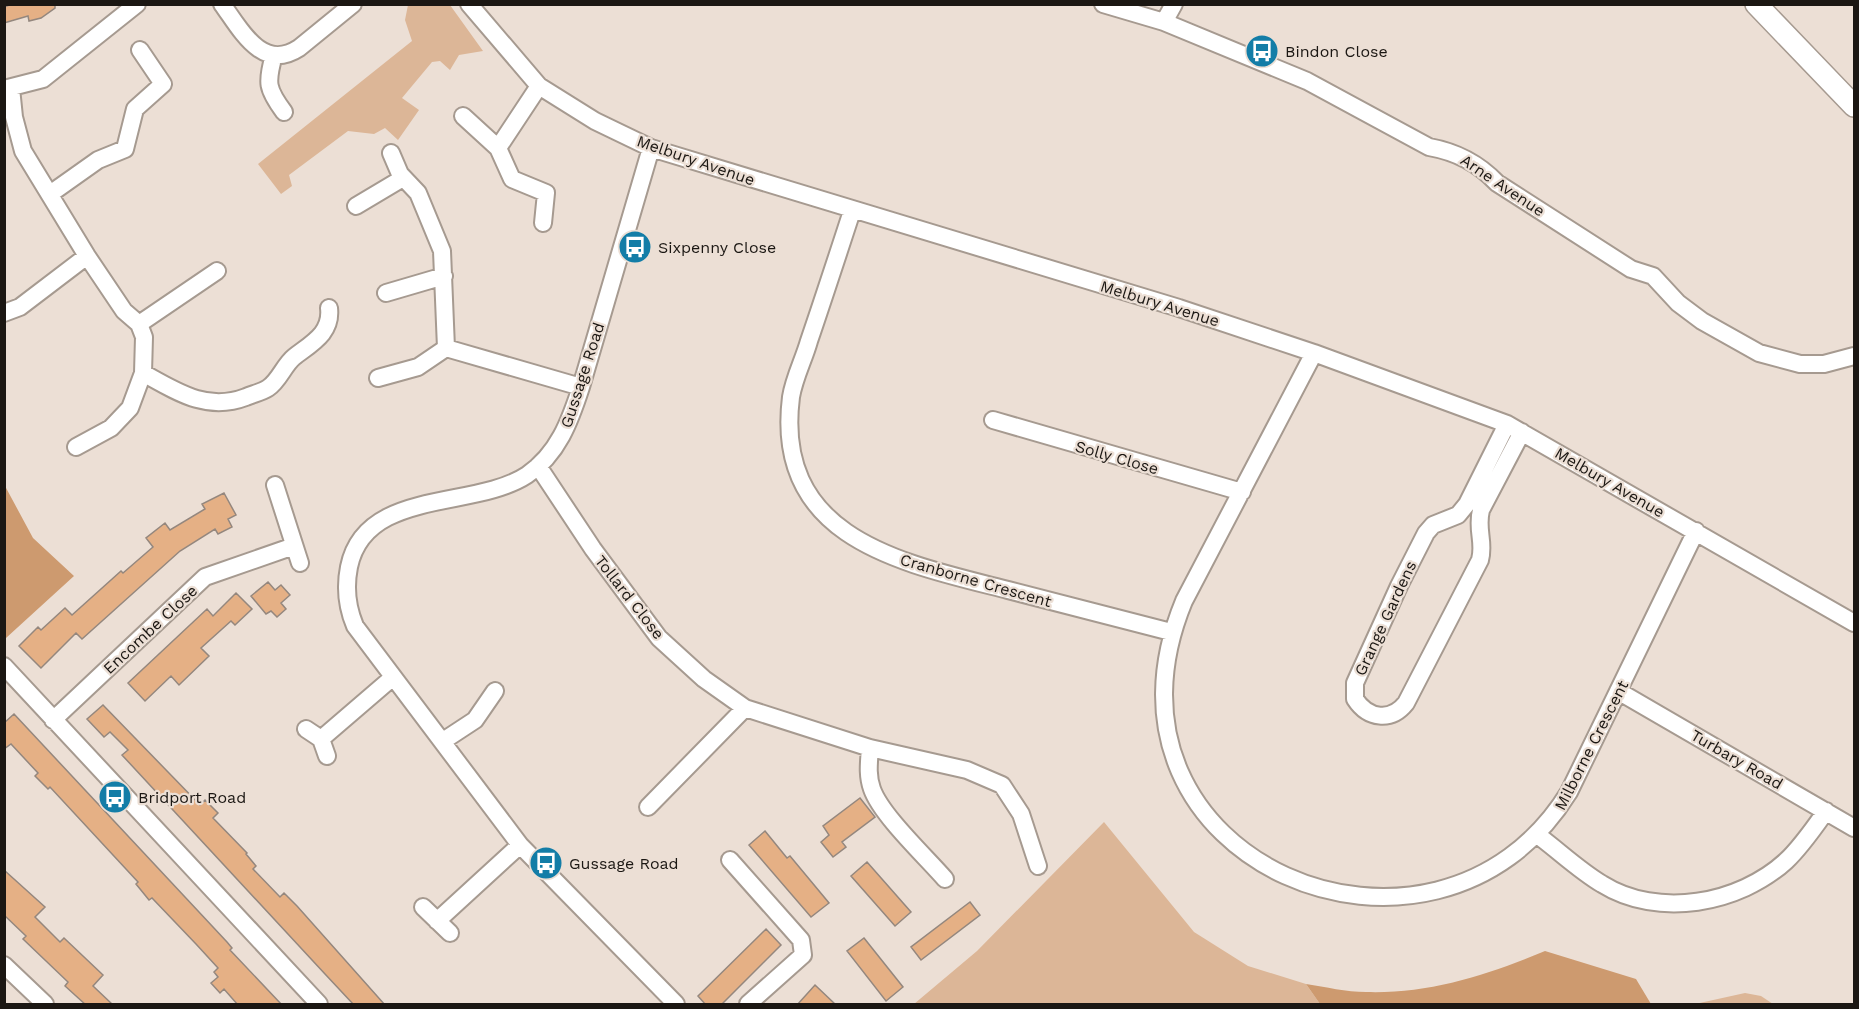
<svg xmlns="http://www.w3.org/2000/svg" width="1859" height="1009" font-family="'Work Sans',sans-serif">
	<rect width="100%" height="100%" fill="#ecdfd5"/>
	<!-- green -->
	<path fill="#dcb697" d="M408,5H450L483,51L459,55L450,70L440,61L432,62L402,98L419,110L398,140L385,128L374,134L348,131L289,175L292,186L281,194L258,164L412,41L405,20Z
		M1104,822L1194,932L1248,966L1306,984L1320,1004H914L977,951Z
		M1745,993L1761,996L1773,1004H1695Z"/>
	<!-- forest -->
	<path fill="#cd9a6f" d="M5,486L33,538L74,576L6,638Z
		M1545,951L1636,979L1651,1004H1320L1306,984C1326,987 1346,992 1366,992C1429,994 1487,975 1545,951Z"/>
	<!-- building -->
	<path fill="#e5b085" stroke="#94877e" stroke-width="1.5" d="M12,4H55V8L41,18L29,21L28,16L4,23V7Z
		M224,493L236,515L228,519L232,527L218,534L215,529L180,551L82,639L76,633L41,668L19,646L38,627L41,630L65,608L72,615L121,571L123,573L153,547L146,538L165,523L170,530L205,509L202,504Z
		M268,582L275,590L281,585L290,595L281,603L286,609L277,617L271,611L266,614L251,596Z
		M236,593L252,609L235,625L231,621L201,648L209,656L179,685L171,676L145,701L128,683L207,609L213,616Z
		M103,705L200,805L205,800L218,813L213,818L247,853L246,854L256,866L253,869L280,897L284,893L297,906L385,1005H354L325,974L122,755L128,750L110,732L104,737L87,719Z
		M14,714L227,942L232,948L230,950L282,1005H238L224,989L220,993L211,983L218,977L214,972L218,968L196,944L152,898L149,900L136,884L138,882L50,787L48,789L35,776L38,773L11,744L4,749V723Z
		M860,798L875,817L842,842L846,847L833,857L821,842L829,835L823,826Z
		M765,831L787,858L790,856L829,903L811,917L749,845Z
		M867,862L911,912L895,926L851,876Z
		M4,870L45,907L35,917L60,942L64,938L103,975L93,986L113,1005H86L65,986L68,982L23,939L26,936L4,915Z
		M970,902L980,915L921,960L911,947Z
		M766,929L781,945L721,1005H706L698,996Z
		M864,938L903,987L886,1001L847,951Z
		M815,985L836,1005H797Z"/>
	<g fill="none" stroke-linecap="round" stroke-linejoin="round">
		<!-- minor casing -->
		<g stroke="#a69a90" stroke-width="20">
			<path id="minor" d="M222,4C241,30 262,72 299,48L353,4
				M469,4L539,86L595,121L651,148L1179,308L1314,353L1507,424L1854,623
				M1103,4L1164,22L1307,81L1429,147C1457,152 1478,163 1497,183L1631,269L1653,276L1678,303L1702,321L1759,353L1800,364H1824L1854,356
				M1164,22L1174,4
				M274,55C266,83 267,89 284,112
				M11,88L14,117L23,151L87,256L124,311L139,324L144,337L143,373L130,408L111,428L76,447
				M4,89L43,79L137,4
				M463,116L498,148L539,86
				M498,148L512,179L546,193L543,223
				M651,148L581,387C570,421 558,454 527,475C474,510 365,488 349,567C345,587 347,607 355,626L520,845L676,1004
				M391,153L400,174L418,193L442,251L446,348L581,387
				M50,194L98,160L125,149L135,109L163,84L140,50
				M356,206L403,178
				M852,211C838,254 824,297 809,341C804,359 794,378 791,397C773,539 902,563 1008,590C1062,604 1117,618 1171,632
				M386,293L444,276
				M4,313L20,307L87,256
				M139,324L217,271
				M1314,353L1184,601C1076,862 1435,1009 1569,792L1696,531
				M143,373C177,392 207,412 246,397C253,394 262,392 268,388C279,381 284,365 294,357C312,343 332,333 329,308
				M378,378L418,367L446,348
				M993,420L1242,492
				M1507,424L1467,504L1458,515L1433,525L1426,533L1399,586L1355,683V699C1368,719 1391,722 1406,703L1480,560C1485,542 1476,530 1481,510L1522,432
				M538,466L593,549L659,638L704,679L745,708L870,748L967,770L1002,785L1021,814L1038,866
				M275,485L300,563
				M4,666L319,1004
				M1618,691L1854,828
				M53,720L205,577L294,546
				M306,729L321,739L327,756
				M321,739L392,678
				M443,741L475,720L495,691
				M870,748C869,762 867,775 872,789C881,815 926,857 945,879
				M648,807L745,708
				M1540,837C1560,852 1580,871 1602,884C1658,919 1739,904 1786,861C1801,847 1814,828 1826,811
				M730,860L801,940L803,955L748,1004
				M423,907L450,933
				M437,921L520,845
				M4,965L45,1004"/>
		</g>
		<!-- tertiary casing -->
		<g stroke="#a69a90" stroke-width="24">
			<path id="tertiary" d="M1756,4L1854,106"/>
		</g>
		<!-- minor -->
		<use href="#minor" stroke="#fff" stroke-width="16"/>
		<!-- tertiary -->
		<use href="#tertiary" stroke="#fff" stroke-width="21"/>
	</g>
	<!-- icons -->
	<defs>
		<g id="bus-disc" transform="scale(1.725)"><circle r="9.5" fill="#137da7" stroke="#ecdfd5"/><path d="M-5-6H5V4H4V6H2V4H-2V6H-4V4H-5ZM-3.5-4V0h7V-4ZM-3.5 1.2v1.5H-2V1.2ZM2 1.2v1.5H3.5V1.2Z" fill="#fff"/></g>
	</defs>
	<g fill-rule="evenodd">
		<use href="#bus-disc" x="1262" y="51"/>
		<use href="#bus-disc" x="635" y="247"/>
		<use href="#bus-disc" x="115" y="797"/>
		<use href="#bus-disc" x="546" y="863"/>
	</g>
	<g text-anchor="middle" stroke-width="4.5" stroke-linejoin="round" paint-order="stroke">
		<!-- poi labels -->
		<g font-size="16" fill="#1b1713" stroke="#ecdfd5" text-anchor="start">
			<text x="1285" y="57">Bindon Close</text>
			<text x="658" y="253">Sixpenny Close</text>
			<text x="138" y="803">Bridport Road</text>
			<text x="569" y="869">Gussage Road</text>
		</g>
		<!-- street labels -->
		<g font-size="16" fill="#1b1713" stroke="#ecdfd5">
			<text transform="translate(696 160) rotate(19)" y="6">Melbury Avenue</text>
			<text transform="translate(1503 185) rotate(34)" y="6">Arne Avenue</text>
			<text transform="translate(1160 303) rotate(17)" y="6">Melbury Avenue</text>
			<text transform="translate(582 375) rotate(-72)" y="6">Gussage Road</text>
			<text transform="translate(1117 457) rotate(16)" y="6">Solly Close</text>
			<text transform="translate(1610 482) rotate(30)" y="6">Melbury Avenue</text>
			<text transform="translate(976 580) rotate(16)" y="6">Cranborne Crescent</text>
			<text transform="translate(630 597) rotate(52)" y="6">Tollard Close</text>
			<text transform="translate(1385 618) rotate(-65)" y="6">Grange Gardens</text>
			<text transform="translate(150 629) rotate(-43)" y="6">Encombe Close</text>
			<text transform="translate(1591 745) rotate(-63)" y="6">Milborne Crescent</text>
			<text transform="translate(1737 759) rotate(30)" y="6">Turbary Road</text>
		</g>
	</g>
	<!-- border -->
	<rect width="1859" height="1009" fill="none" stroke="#1b1713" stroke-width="12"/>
</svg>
